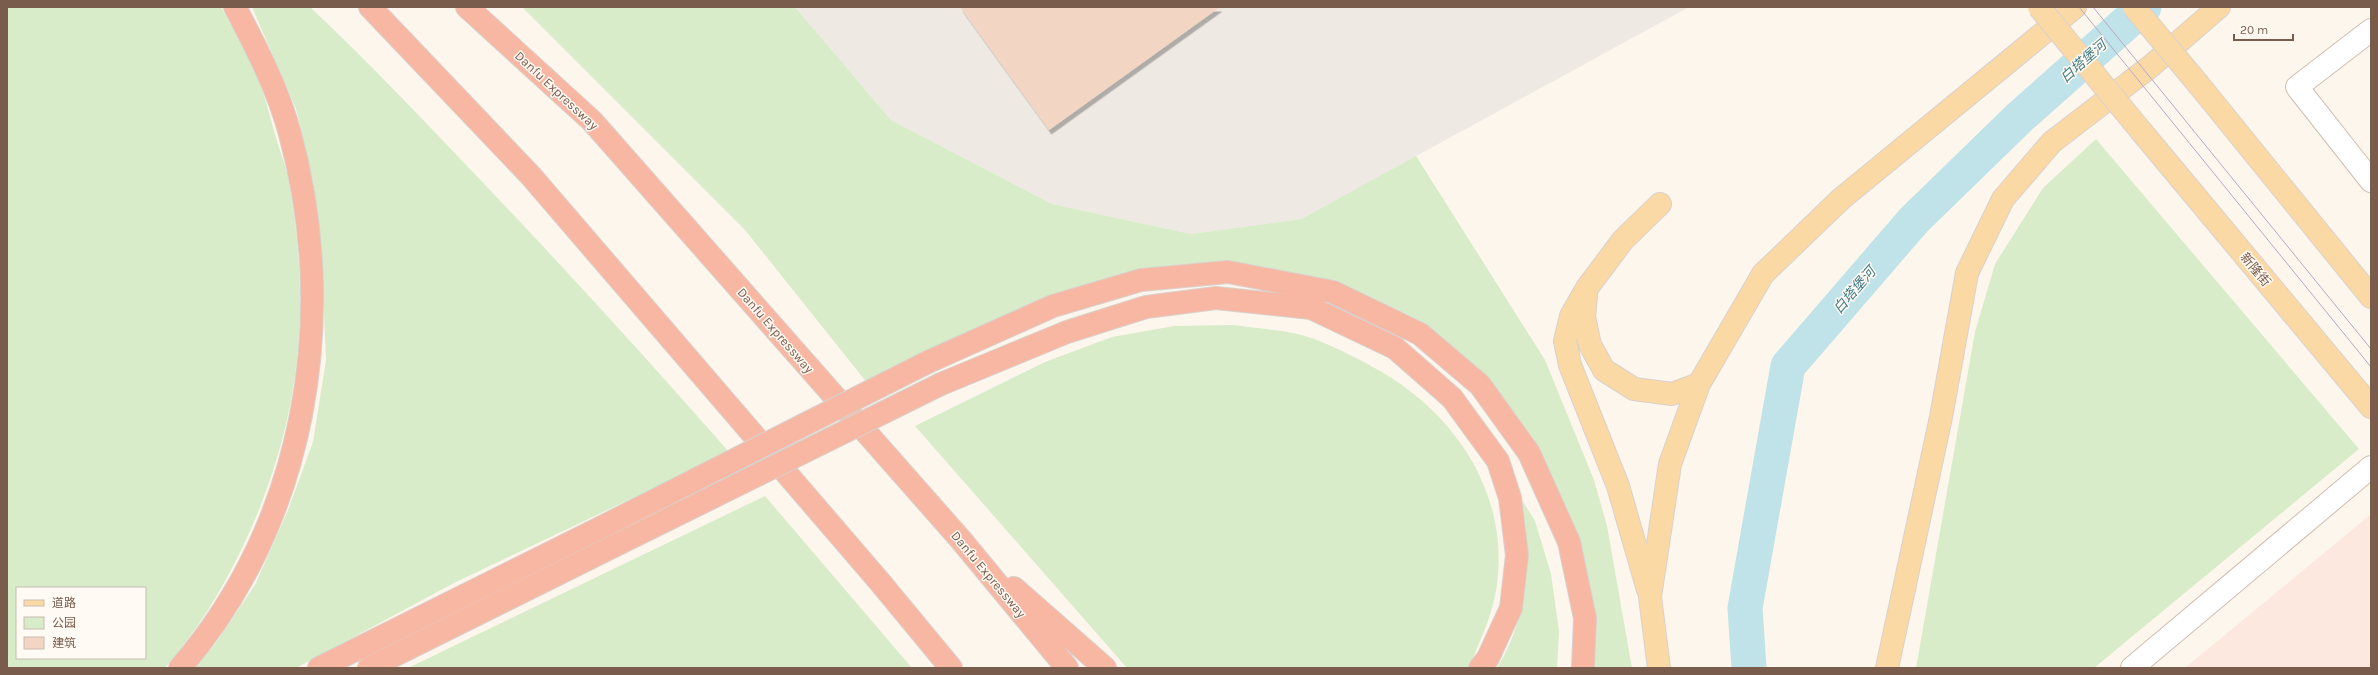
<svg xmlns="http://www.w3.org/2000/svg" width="2378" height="675" font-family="Karla,'Noto Sans SC',sans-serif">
	<defs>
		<filter id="shadow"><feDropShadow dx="2.5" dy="4.5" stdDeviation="0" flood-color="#0004"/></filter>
	</defs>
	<rect width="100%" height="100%" fill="#fdf6ec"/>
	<!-- commercial -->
	<path fill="#fde8e0" d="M2371,514V668H2185Z"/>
	<!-- industrial -->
	<path fill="#efe9e4" d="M795,7H1689L1301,219L1191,234L1052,204L891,120Z"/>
	<!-- green -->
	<path fill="#d8ecc9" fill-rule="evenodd" d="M7,7H221C232,27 243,46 253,67C264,90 270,117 277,141C281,155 287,168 289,182C312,312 300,426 243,546C222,590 197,631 165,668H7ZM17,588H145V658H17Z
		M252,7H310C364,58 416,112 468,167C557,260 644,355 729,452L454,583L296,668H195L215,644L255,585L288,510L313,442L326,360L322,268L313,181L296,109Z
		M522,7H795L891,120L1052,204L1191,234L1301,219L1416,156L1545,360L1594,480L1607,526L1632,668H1590L1583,557L1569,514L1543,462L1510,413L1347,293L1145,272L868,384L745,230Z
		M2096,139L2359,449L2094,668H1916L1975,332L1995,264L2043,188Z
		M1233,325C1253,328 1274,329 1293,333C1321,339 1347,353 1371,366C1454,410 1512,494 1496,591C1491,618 1479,644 1468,668H1127L915,426L1045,362L1112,337L1174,326Z
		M1519,495L1535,521L1551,574L1559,631L1557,668H1497C1532,610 1527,560 1519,495Z
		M765,496L912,668H408Z"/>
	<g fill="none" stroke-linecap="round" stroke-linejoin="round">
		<!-- river -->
		<path stroke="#bfe3e8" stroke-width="35" d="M1749,668L1745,608L1788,366L1914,220L2020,117L2144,7"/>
	</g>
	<!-- building -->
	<path fill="#f3d5c3" filter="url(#shadow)" d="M960,7H1220L1049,130Z"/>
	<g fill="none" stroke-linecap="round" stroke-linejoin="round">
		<!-- minor casing -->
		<g stroke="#d1beb0" stroke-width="24">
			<path id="minor" d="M2371,30L2297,87L2371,181
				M2132,668L2371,467"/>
		</g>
		<!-- major casing -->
		<g stroke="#dad1cd" stroke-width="24">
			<path id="major" d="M2199,85L2371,297
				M2141,131L2371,407
				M1586,295L1584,317L1590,345L1604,370L1634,389L1672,394L1699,384
				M1648,590L1618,486L1570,365L1565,341L1571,316L1587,288L1623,240L1660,204
				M1659,668L1650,597L1670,464L1699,384L1763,274L1841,199L2075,7
				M1887,668L1941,417L1967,273L2003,199L2052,142L2151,66L2219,7"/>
		</g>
		<!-- highway casing -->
		<g stroke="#dad1cd" stroke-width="24">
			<path id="highway" d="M370,7L531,176L879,581L951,668
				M467,7L592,121L961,540L1067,668
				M928,362L1053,306L1141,280L1228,272L1333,292L1420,334L1480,385L1529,453L1569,542L1585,618L1583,668
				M941,384L1067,332L1146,307L1216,298L1311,308L1395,348L1452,398L1498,461L1510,498L1517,555L1511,608L1488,658L1480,668
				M1014,588L1105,668
				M180,668C306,523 340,317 290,134C278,89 256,47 235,7
				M319,668L600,528
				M369,668L612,547"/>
		</g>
		<!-- minor -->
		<use href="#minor" stroke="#fff" stroke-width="22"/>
		<!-- major -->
		<use href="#major" stroke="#fbd9a5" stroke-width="22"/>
		<!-- highway -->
		<use href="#highway" stroke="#f7b7a3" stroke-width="22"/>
		<!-- tram -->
		<path stroke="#b9a8c9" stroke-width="1" d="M2079,7L2371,367
			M2093,7L2371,349"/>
		<!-- major-bridge casing -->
		<g stroke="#dad1cd" stroke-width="24" stroke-linecap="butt">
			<path id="major-bridge" d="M2039,7L2141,131
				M2134,7L2199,85"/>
		</g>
		<!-- highway-bridge casing -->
		<g stroke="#dad1cd" stroke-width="24" stroke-linecap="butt">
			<path id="highway-bridge" d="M600,528L928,362
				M612,547L941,384"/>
		</g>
		<!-- major-bridge -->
		<use href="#major-bridge" stroke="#fbd9a5" stroke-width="22"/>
		<!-- highway-bridge -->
		<use href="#highway-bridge" stroke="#f7b7a3" stroke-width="22"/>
	</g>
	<g text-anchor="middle" stroke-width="3" stroke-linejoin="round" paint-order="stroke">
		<!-- street labels -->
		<g font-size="13" fill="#7a5c4d" stroke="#fffaf3">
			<text transform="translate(557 90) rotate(43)" y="5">Danfu Expressway</text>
			<text transform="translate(2256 269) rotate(50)" y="5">新隆街</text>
			<text transform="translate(776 330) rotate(49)" y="5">Danfu Expressway</text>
			<text transform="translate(989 574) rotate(50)" y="5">Danfu Expressway</text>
		</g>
		<!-- water labels -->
		<g font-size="14" font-style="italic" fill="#437c86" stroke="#fffaf3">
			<text transform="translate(2083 61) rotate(-41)" y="5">白塔堡河</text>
			<text transform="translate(1854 290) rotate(-49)" y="5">白塔堡河</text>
		</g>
	</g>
	<!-- border -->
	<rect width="2378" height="675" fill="none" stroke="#7a5c4d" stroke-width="16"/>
	<!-- legend -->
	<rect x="16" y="587" width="130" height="72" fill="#fffaf3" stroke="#cabbb1"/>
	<rect x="24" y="600" width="20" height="6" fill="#fbd9a5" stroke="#cabbb1"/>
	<text x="52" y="607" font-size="12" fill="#7a5c4d">道路</text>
	<rect x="24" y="617" width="20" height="12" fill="#d8ecc9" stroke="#cabbb1"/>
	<text x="52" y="627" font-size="12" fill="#7a5c4d">公园</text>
	<rect x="24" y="637" width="20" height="12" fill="#f3d5c3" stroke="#cabbb1"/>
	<text x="52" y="647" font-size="12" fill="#7a5c4d">建筑</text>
	<!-- scale -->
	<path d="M2234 34v6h59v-6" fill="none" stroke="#7a5c4d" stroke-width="2"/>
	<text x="2240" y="34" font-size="12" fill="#7a5c4d" stroke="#fffaf3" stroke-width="3" paint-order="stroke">20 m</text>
</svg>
